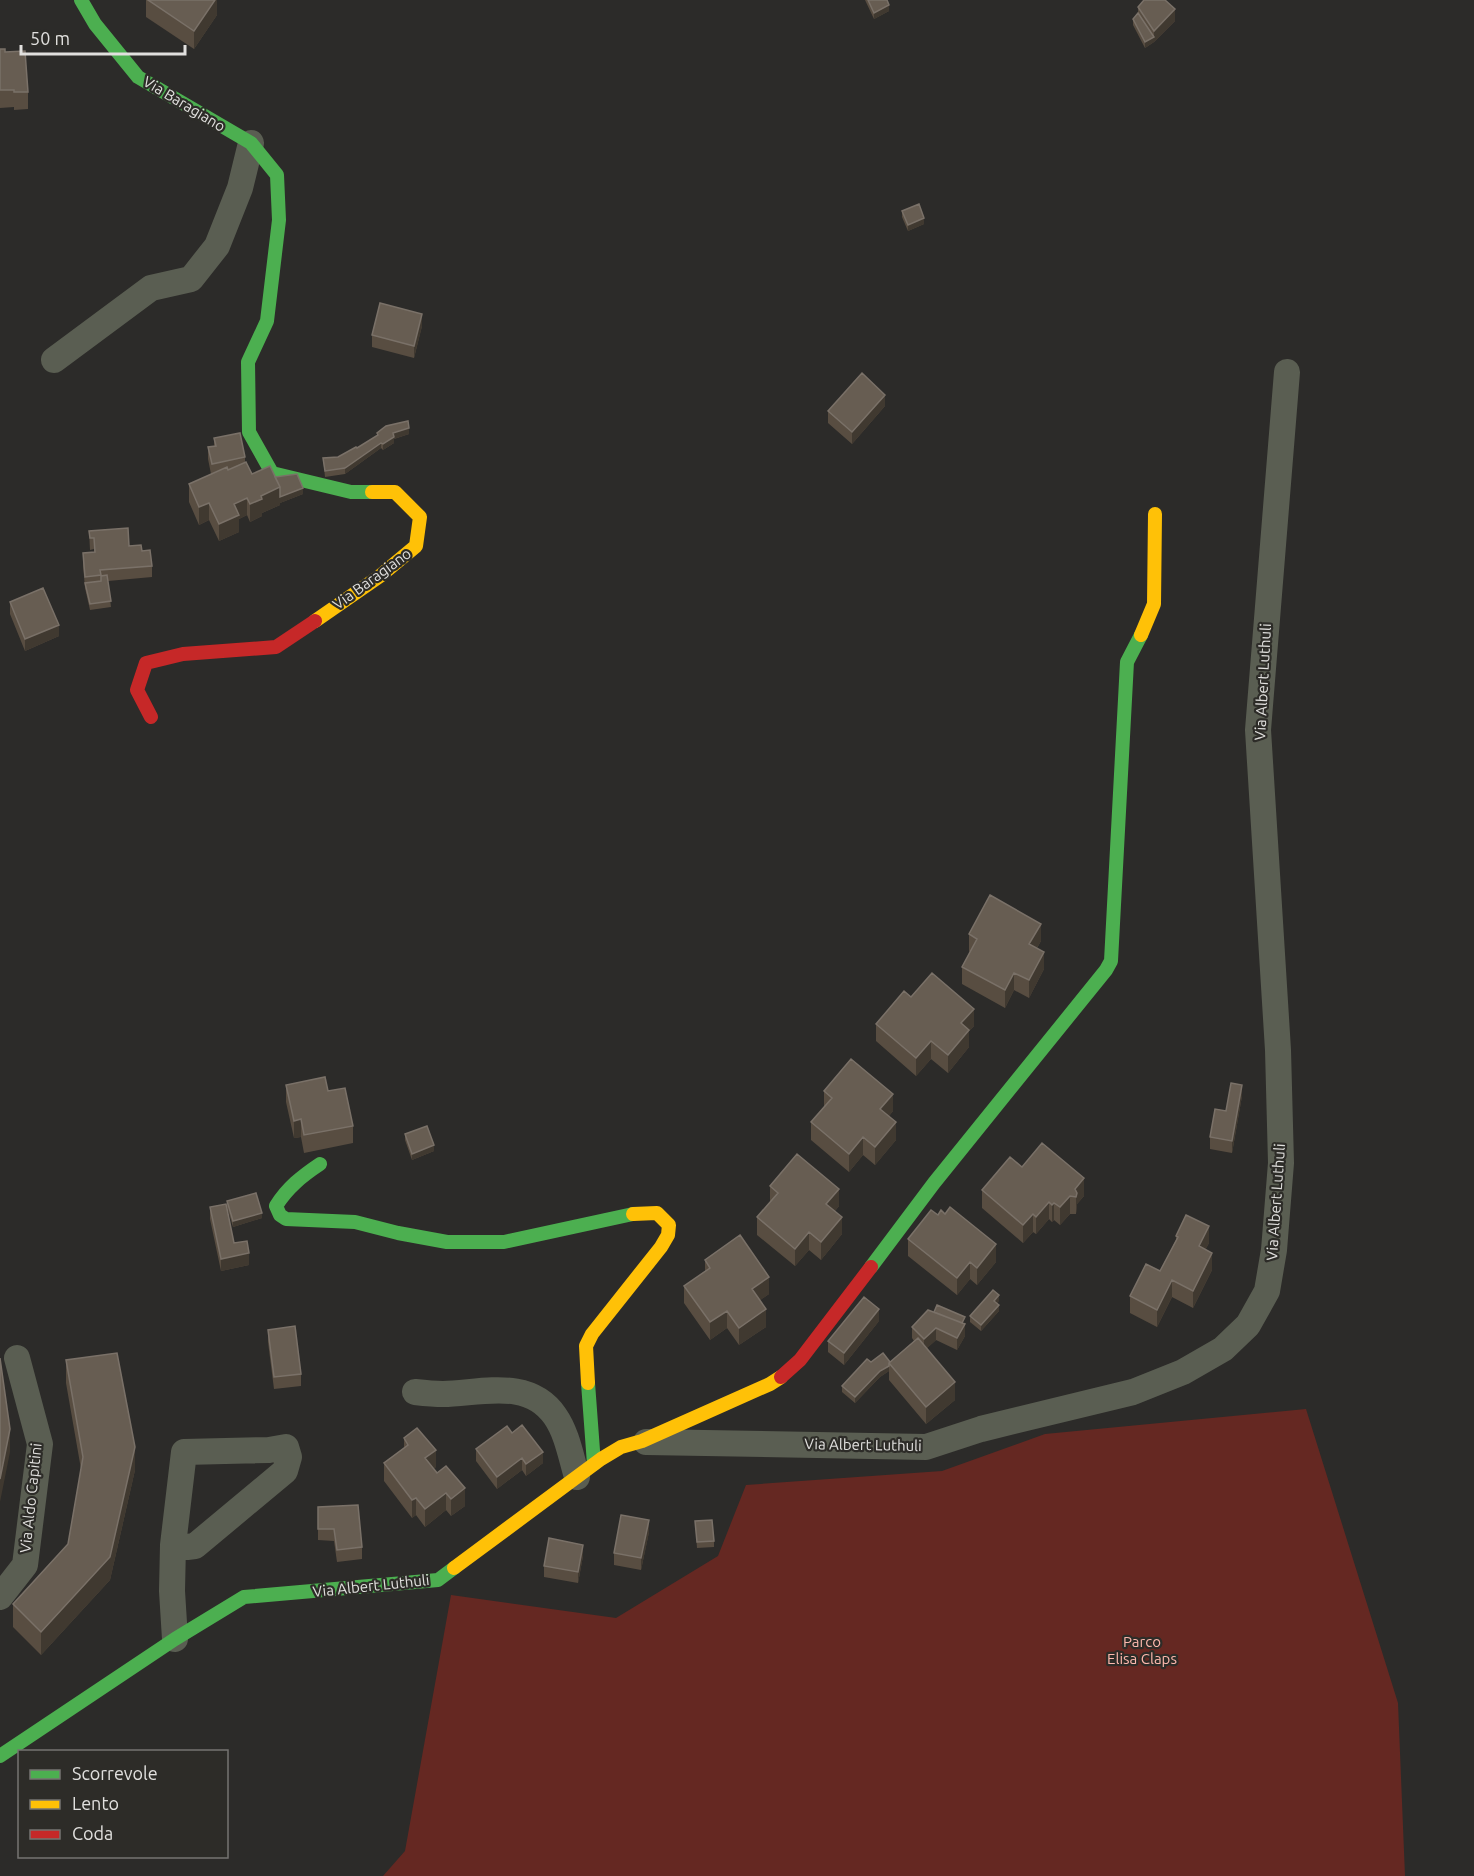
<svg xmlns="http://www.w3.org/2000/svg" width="1474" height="1876" font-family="Ubuntu,sans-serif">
	<rect width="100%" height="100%" fill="#2c2b29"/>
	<!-- green -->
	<path fill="#652822" d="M1306,1409L1398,1703L1405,1876H383L405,1851L451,1595L616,1618L718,1556L746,1485L942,1471L1045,1434Z"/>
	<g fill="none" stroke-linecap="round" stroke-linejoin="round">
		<!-- street -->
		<path stroke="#5a5e52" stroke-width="26" d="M54,360L151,288L191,279L217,246L240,188L251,143
			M415,1392C424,1393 434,1394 443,1394C482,1393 529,1378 555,1416C567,1433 571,1457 577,1477
			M646,1442L926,1447L981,1429L1133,1392L1183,1372L1223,1349L1248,1325L1267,1291L1274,1250L1281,1163L1278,1050L1258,730L1287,372
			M173,1545L187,1547L195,1546L285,1471L289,1457L286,1447L269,1450L184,1452L173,1545L172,1591L175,1639
			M0,1597L25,1565L40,1444L17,1358"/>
		<!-- fast -->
		<path stroke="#4caf50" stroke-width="14" d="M81,0L95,24L138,77L251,143L277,175L279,220L267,321L248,362L249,432L272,473L351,492H372
			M320,1164C302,1176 287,1188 276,1206L280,1215L286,1219L355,1222L398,1233L447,1242H504L633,1214
			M871,1267L934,1183L1106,970L1111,961L1127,662L1141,635
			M588,1383L594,1464
			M0,1756L175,1639L244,1597L438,1580L454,1568"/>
		<!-- slow -->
		<path stroke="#ffc107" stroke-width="14" d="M315,621L380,576L416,546L420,517L395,492H372
			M1141,635L1154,604L1155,514
			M588,1383L586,1346L592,1334L661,1247L668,1235L669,1225L657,1213L633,1214
			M454,1568L601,1459L621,1447L642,1441L770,1384L781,1377"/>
		<!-- jam -->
		<path stroke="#c62828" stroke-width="14" d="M151,717L137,690L146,663L183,654L276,647L315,621
			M781,1377L800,1360L871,1267"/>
	</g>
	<!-- wall -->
	<path fill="#584d41" d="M146,0H217V15L194,49L146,17Z
		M865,0H887L889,11L874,19Z
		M1138,7L1175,21L1154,42L1145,48L1133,25V19L1138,13Z
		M0,49L5,52L28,92V109L14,110V107L0,108Z
		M902,211L924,224L908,231L902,217Z
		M422,326L414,358L372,347V335Z
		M885,406L852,444L828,423V411Z
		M377,433L409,434L394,439V443L383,450L381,448L345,474L325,477L323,458L338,457L357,448L377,436Z
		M214,438L245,457V463L252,474L275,477L303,494L280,503V505L262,513V516L250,522L247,515L239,519V532L219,541L209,520L199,525L189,502V484L211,474L208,459V447L214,446Z
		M89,531L142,551L152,566V577L108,581L111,607L90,610L85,588L83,565V553L94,552V549L90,550Z
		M10,602L59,636L25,651L10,614Z
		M969,934L1041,941L1037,948L1044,969L1029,998L1014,990L1005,1008L962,984V967L970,952L969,951Z
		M911,997L974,1026L969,1031V1047L948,1073L931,1059L916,1076L876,1041V1024Z
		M286,1085L328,1091L353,1126V1143L304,1153L301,1137L294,1138L286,1102Z
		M824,1091L893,1111L889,1116L896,1140L875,1165L863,1155L849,1172L811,1140V1122L824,1108Z
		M1242,1096L1232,1153L1210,1149V1137L1226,1111Z
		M405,1134L434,1151L412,1160L405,1140Z
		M1022,1167L1084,1196L1077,1204L1076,1214H1070L1060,1225L1054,1220L1052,1222L1049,1219L1036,1234L1033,1232L1023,1243L982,1208V1190Z
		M770,1186L839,1206L835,1211L842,1234L821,1260L809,1250L795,1266L757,1235V1217L770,1202Z
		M227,1201L262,1218L233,1227L227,1207Z
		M210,1207L234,1243L249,1265L221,1271L210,1219Z
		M1176,1236L1209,1243L1205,1250L1212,1270L1193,1308L1172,1297L1157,1327L1130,1313V1296L1160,1271L1176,1240Z
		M908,1239L996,1262L977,1285L970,1279L957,1295L908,1256Z
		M705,1260L769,1294L760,1300L766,1327L739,1345L727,1328L710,1340L684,1303V1286L705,1271Z
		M999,1301L997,1303L999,1311L981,1331L970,1322V1316Z
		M879,1321L844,1365L828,1352V1341Z
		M965,1323V1336L957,1350L936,1340L927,1348L955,1400L926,1424L889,1380V1371L880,1377L855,1403L842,1392V1386L871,1362H890L914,1341L912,1338V1327Z
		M268,1330L301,1374V1386L274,1389L268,1342Z
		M66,1360L135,1470L110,1580L41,1655L13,1627V1604L68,1544L81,1469L66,1383Z
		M512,1433L543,1463L526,1476L522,1470L497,1489L476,1461V1449Z
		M404,1438L436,1467L434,1468L465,1506L451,1516L446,1510L425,1527L416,1515L412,1518L384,1481V1463L404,1448Z
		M318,1507L362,1547V1559L337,1562L334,1541L318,1540Z
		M695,1521L714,1541V1547L697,1548Z
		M649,1532L641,1570L614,1565V1553Z
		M583,1556L578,1583L544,1577V1566Z"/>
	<!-- shaded-wall -->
	<path fill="#403930" d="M215,0H217V15L194,49V31Z
		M889,5V11L874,19V13Z
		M1175,9V21L1154,42L1145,48V42L1154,37V31Z
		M924,218V224L908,231V225Z
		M422,314V326L414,358V346Z
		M885,395V406L852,444V432Z
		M409,428V434L394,439V443L383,450V444L393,433Z
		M381,443V448L345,474V468Z
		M280,487L303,488V494L280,503V505L262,513V516L250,522V504L261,496Z
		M247,498V515L239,519V532L219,541V524L234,504Z
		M209,503V520L199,525V507Z
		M59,625V636L25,651V639Z
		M1041,924V941L1029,961V944Z
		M1044,952V969L1029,998V980Z
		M1014,973V990L1005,1008V990Z
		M974,1009V1026L969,1031V1047L948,1073V1055L961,1023Z
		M931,1041V1059L916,1076V1058Z
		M1242,1085V1096L1232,1153V1141Z
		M893,1094V1111L880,1127V1109Z
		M301,1119V1137L294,1138V1121Z
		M896,1122V1140L875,1165V1147Z
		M863,1137V1155L849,1172V1154Z
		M434,1145V1151L412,1160V1154Z
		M1084,1178V1196L1077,1204L1076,1214V1197L1075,1189Z
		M839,1189V1206L826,1222V1204Z
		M1070,1196V1214L1060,1225V1207Z
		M1049,1202V1219L1036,1234V1217Z
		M1054,1203V1220L1052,1222V1205Z
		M262,1213V1218L233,1227V1221Z
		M1033,1214V1232L1023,1243V1225Z
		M842,1217V1234L821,1260V1242Z
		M1209,1226V1243L1199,1263V1246Z
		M809,1232V1250L795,1266V1249Z
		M996,1244V1262L977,1285V1268Z
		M249,1253V1265L221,1271V1259Z
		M1212,1253V1270L1193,1308V1291Z
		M970,1262V1279L957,1295V1278Z
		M769,1277V1294L752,1306V1289Z
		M1172,1280V1297L1157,1327V1310Z
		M999,1295V1301L994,1307V1301Z
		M999,1305V1311L981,1331V1325Z
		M766,1309V1327L739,1345V1328Z
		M879,1309V1321L844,1365V1353Z
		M727,1311V1328L710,1340V1322Z
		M965,1324V1336L957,1350V1338Z
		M936,1328V1340L924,1351V1339Z
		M889,1366V1371L880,1377L855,1403V1397L880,1371Z
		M955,1382V1400L926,1424V1407Z
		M10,1429V1452L0,1502V1479Z
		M135,1447V1470L110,1580L41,1655V1632Z
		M436,1450V1467L425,1475V1458Z
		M543,1452V1463L526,1476V1464Z
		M522,1458V1470L497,1489V1477Z
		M465,1488V1506L451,1516V1499Z
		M446,1493V1510L425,1527V1509Z
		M416,1498V1515L412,1518V1500Z
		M649,1520V1532L641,1570V1558Z
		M583,1545V1556L578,1583V1572Z"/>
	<!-- building -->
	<path fill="#675d52" stroke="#7a7168" stroke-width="1.5" d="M148,0H215L194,31Z
		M868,0H887L889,5L874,13Z
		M1144,0H1165L1175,9L1154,31L1138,7Z
		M1138,13L1154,37L1145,42L1133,19Z
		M0,49H5V52L25,51L28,92H14V90H0Z
		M919,204L924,218L908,225L902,211Z
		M380,303L422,314L414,346L372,335Z
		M862,373L885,395L852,432L828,411Z
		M408,421L409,428L393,433L394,437L383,444L381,443L345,468L325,471L323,458L338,457L356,447L357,448L378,435L377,433L386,426Z
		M240,433L245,457L212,464L208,447L216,446L214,438Z
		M246,462L252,474L270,466L280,487L261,496L262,499L250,504L247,498L234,504L239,515L219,524L209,503L199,507L189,484L227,467L228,470Z
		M297,474L303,488L280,497V487L275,477Z
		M128,528L129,546L141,545L142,551L150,550L152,566L100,570L101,575L85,577L83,553L95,552L94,538H90L89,531Z
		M107,575L111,601L90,604L85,583L101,581V576Z
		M43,588L59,625L25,639L10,602Z
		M990,895L1041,924L1029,944L1044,952L1029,980L1014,973L1005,990L962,967L977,939L969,934Z
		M932,973L974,1009L961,1023L969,1030L948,1055L931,1041L916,1058L876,1024L904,991L911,997Z
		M851,1059L893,1094L880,1109L896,1122L875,1147L863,1137L849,1154L811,1122L832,1098L824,1091Z
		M325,1077L328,1091L345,1088L353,1126L304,1135L301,1119L294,1121L286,1085Z
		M1231,1083L1242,1085L1232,1141L1210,1137L1215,1109L1226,1111Z
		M427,1126L434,1145L412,1154L405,1134Z
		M1042,1143L1084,1178L1075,1189L1077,1193L1076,1197L1070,1196L1060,1207L1054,1203L1052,1205L1049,1202L1036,1217L1033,1214L1023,1225L982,1190L1010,1157L1022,1167Z
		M797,1154L839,1189L826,1204L842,1217L821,1242L809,1232L795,1249L757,1217L778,1193L770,1186Z
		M256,1193L262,1213L233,1221L227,1201Z
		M226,1204L234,1243L247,1241L249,1253L221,1259L210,1207Z
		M950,1207L996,1244L977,1268L970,1262L957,1278L908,1239L931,1210L938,1215L941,1210L945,1214Z
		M1186,1215L1209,1226L1199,1246L1212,1253L1193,1291L1172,1280L1157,1310L1130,1296L1146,1264L1160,1271L1178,1237L1176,1236Z
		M740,1235L769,1277L752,1289L766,1309L739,1328L727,1311L710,1322L684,1286L710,1268L705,1260Z
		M993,1290L999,1295L994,1301L999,1305L981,1325L970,1316Z
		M864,1297L879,1309L844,1353L828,1341Z
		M937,1305L965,1317L962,1323L934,1312Z
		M928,1310L965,1324L957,1338L936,1328L924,1339L912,1327Z
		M295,1326L301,1374L274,1377L268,1330Z
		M918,1338L955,1382L926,1407L889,1363Z
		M117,1353L135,1447L110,1557L41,1632L13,1604L68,1544L83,1457L66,1360Z
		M883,1353L890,1362L889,1363V1366L880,1371L855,1397L842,1386L867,1359L871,1362Z
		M0,1358L10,1429L0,1479Z
		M522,1425L543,1452L526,1464L522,1458L497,1477L476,1449L507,1426L512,1433Z
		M417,1428L436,1450L425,1458L437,1473L446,1466L465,1488L451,1499L446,1493L425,1509L416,1498L412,1500L384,1463L408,1445L404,1438Z
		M358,1505L362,1547L337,1550L334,1529H318V1507Z
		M621,1515L649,1520L641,1558L614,1553Z
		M712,1520L714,1541L697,1542L695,1521Z
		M549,1538L583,1545L578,1572L544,1566Z"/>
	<g text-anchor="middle" stroke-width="4.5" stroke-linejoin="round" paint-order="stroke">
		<!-- street labels -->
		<g font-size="15" fill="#e1e0de" stroke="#2d2c28">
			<text transform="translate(184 104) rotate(31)" y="5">Via Baragiano</text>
			<text transform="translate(372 579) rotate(-36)" y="5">Via Baragiano</text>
			<text transform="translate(1263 682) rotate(-87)" y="5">Via Albert Luthuli</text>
			<text transform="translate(1276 1202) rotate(-86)" y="5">Via Albert Luthuli</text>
			<text transform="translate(863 1445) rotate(1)" y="5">Via Albert Luthuli</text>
			<text transform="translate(31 1498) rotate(-84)" y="5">Via Aldo Capitini</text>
			<text transform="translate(371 1586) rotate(-6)" y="5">Via Albert Luthuli</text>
		</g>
		<!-- park labels -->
		<g font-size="15" fill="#fdb8ad" stroke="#2d2c28">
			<text x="1142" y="1647">Parco<tspan x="1142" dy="17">Elisa Claps</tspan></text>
		</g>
	</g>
	<!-- legend -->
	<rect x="18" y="1750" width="210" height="108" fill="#2d2c28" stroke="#757471" stroke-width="1.5"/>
	<rect x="30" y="1770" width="30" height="9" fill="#4caf50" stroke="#757471" stroke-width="1.5"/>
	<text x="72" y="1780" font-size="18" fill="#e1e0de">Scorrevole</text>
	<rect x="30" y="1800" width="30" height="9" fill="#ffc107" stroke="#757471" stroke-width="1.5"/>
	<text x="72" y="1810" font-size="18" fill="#e1e0de">Lento</text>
	<rect x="30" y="1830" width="30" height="9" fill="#c62828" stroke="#757471" stroke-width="1.5"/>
	<text x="72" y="1840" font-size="18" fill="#e1e0de">Coda</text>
	<!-- scale -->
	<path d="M21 45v9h164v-9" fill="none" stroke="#e1e0de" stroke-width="3"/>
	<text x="30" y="45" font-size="18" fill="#e1e0de" stroke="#2d2c28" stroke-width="4.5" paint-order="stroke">50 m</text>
</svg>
